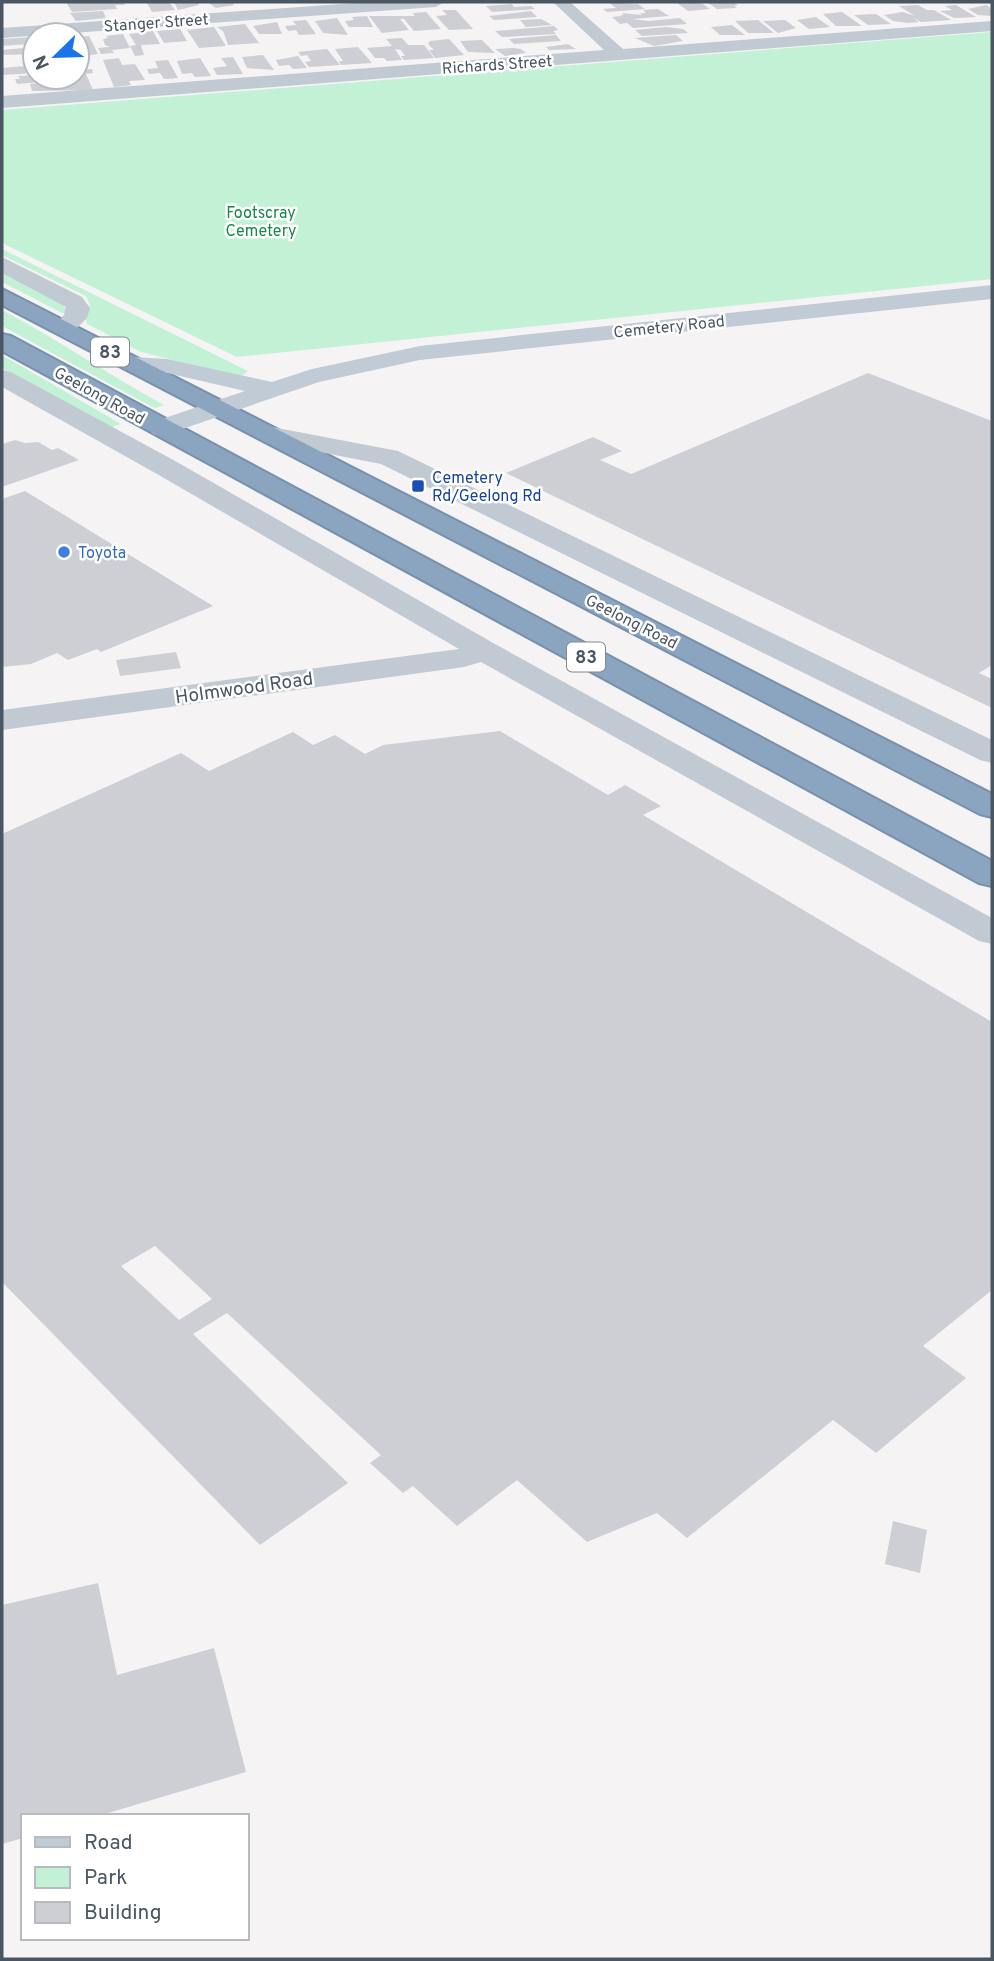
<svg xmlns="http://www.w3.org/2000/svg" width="994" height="1961" font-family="Overpass,sans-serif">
	<rect width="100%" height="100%" fill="#f5f3f3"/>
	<!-- green -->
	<path fill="#c3f1d5" d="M992,32V279L237,357L2,243V110Z
		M2,249L248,371L240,377L141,352L87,324L85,317L90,305L86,296L2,255Z
		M2,272L60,301L69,313H62L2,282Z
		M2,310C57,339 109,375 164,405L155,408L147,404L2,326Z
		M2,355L121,424L112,427L99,421L2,368Z"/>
	<!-- building -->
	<path fill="#cdcfd5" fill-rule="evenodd" d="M66,2H124L125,5H115L117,9L72,12Z
		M159,2H169L175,10L152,12L147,3Z
		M174,2H197L199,5L178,10Z
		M207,2H232L234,5L216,8Z
		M608,2L638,4L645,9L607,12L603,9L616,8Z
		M676,2H700L710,9L688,11Z
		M707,2H733L738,5L734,6L737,8L717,9Z
		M512,4L514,7L531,6L535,9L492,12L486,6Z
		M918,5L927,10H934L951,20L921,22L913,17L919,22L908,23L893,21L884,15L903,12L915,16L899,6Z
		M956,5L976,17L954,18L940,11L952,10L945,6Z
		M986,5L992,9V16L978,15L968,9Z
		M658,9L669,16L632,19L649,21L680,18L687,24L633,28L627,23L620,24L612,17L622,16L620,15H624L622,13L642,15L640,13H646L643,10Z
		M442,10H456L473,29L449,30L436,16L447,15Z
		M103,11L106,18L76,21L70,13Z
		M531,11L537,17L494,20L489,16Z
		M426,12L441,29L414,31L404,19H400L409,30L382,33L369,16H415L413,13Z
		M842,12L862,26H836L823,14Z
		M876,14L891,24L868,25L854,15Z
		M367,16L373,27H349L345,21L354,20L352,17Z
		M816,17L830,27L809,29L797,20Z
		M337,18L348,35L323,33L315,21Z
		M541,19L552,25L526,27L520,20Z
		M306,20L316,34L299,35L296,30L288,31L285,26L296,25L293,21Z
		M758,20L774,33H748L735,21Z
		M785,20L796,28L778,33L763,21Z
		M277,22L282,34H259L253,26Z
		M245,24L259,43L228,45L223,31L217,27Z
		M732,25L745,35H720L711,27Z
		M554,26L558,30L553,31L556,34L502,37L495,31Z
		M214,27L226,46L199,48L187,30Z
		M666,27L683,29L688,33L642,36L635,30Z
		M180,29L187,41L164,43L157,31Z
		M153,31L160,44L141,45L144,55L135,56L130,46L136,45L129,34Z
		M123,34L130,48L112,50L114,53L101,54L98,48L110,47L105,45L103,39L108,38L106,36Z
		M556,35L561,41L514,44L509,39Z
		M676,35L683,41L654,46L635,38Z
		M89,36L98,54L77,57V37Z
		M35,37V42L28,44L2,46V39Z
		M402,38L408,45H424L434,58L404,60L401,56H405L401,50L395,49L402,60L387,61L384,58H375L367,48L392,46L386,39Z
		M449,39L464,55L435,58L429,50H434L428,44L430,41Z
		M482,40L495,53L468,52L460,41Z
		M568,44L576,49L549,50L546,47Z
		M35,47V54L2,55V50Z
		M358,47L372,63L341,65L339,61H343L335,49Z
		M513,48L521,49L526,53L505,56L495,49Z
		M327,49L340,65L309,67L305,62L311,61L307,55L301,56L298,52Z
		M263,55L274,70L247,68L242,57Z
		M298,56L307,68L293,69L289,65L279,66L276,60Z
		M233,57L243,74L217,75L213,68L227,66L221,58Z
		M119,58L122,65L135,64L145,80L129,81L131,85L114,87L103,60Z
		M200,58L211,76L195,77L192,73L182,74L177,61Z
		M168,60L178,78L164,79L160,73L149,74L147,69L158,68L155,61Z
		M35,65V73L2,75V68Z
		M92,69L93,73L86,74L93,90L32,91L30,84L68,80L17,84L15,79H20L18,76L35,75V77H77V70Z
		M868,373L992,421V665L979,673L992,679V708L506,473L593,437L622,451L600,460L631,474Z
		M15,440L25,443L38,442L52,450L58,448L79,460L2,487V444Z
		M25,491L213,606L101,652L97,649L68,660L57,653L31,664L2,667V499Z
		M176,652L181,668L120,676L116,660Z
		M500,731L608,795L625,785L661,806L643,815L992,1022V1290L923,1346L966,1378L876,1453L833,1420L687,1538L657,1513L587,1542L517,1480L457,1526L413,1486L403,1493L370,1463L381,1455L227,1313L193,1334L348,1483L260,1545L2,1282V834L181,753L209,771L293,732L313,745L335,735L365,754L383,745ZM155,1246L212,1299L179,1320L121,1266Z
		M893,1521L927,1530L920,1573L885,1564Z
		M98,1583L117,1675L214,1648L246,1772L98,1816H23V1838L2,1844V1605Z"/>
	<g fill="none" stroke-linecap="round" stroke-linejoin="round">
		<!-- highway casing -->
		<g stroke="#7690ad" stroke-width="4">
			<path id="highway" d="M2,289L992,794V817L980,814L2,305Z
				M2,334L11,336L992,861V886L979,883L2,351Z"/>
		</g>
		<!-- street -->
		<path fill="#c1cad2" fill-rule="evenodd" d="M370,2H444L436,7L2,38V28Z
			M553,2H570L623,49L992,21V31L2,108V96L604,50Z
			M2,257L82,297L90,308L87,318L72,333H56L52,328L64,315L66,307L2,273Z
			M2,370L11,372L177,462L495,644L992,918V944L979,941L481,662L464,667L2,730V710L459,649L157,474L2,387Z
			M272,427L398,451L992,740V763L980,760L381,464L263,441L259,435L263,429Z"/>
		<!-- secondary -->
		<path fill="#c1cbd6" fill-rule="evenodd" d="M992,285V299L420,360L319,382L162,436L153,434L149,428L153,422L245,391L167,373L124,369L121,364L124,359L133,357L167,359L272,382L312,369L420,346Z"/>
		<!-- highway -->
		<use href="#highway" fill="#8ba5c1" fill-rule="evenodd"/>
	</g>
	<!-- markers -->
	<rect fill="#1a4fb4" stroke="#fff" stroke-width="2.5" x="411" y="479" width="14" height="14" rx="3.5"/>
	<circle fill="#3f7fe0" stroke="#fff" stroke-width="2.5" cx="64" cy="552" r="7"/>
	<g text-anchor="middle" stroke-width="5" stroke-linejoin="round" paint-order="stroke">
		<!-- far-street labels -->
		<g font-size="16" fill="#4a5661" stroke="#fff">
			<text transform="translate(156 22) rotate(-4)" y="6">Stanger Street</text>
			<text transform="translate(497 64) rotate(-4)" y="6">Richards Street</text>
			<text transform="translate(669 326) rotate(-6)" y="6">Cemetery Road</text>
			<text transform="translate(100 395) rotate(29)" y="6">Geelong Road</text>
			<text transform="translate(632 621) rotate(27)" y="6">Geelong Road</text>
		</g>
		<!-- far-park labels -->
		<g font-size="16" fill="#17864f" stroke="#fff">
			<text x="261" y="218">Footscray<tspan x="261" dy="18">Cemetery</tspan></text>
		</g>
		<!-- far-transit labels -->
		<g font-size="16" fill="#164399" stroke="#fff" text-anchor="start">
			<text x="432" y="483">Cemetery<tspan x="432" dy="18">Rd/Geelong Rd</tspan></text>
		</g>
		<!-- far-shop labels -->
		<g font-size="16" fill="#366cbe" stroke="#fff" text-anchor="start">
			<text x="78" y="558">Toyota</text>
		</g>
		<!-- shield labels -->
		<g fill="#fff" stroke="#808990" stroke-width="2">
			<rect x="91" y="337.5" width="38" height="29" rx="5"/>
			<rect x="567" y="642.5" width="38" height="29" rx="5"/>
		</g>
		<g font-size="18" font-weight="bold" fill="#4a5661">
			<text x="110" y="358">83</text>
			<text x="586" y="663">83</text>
		</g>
		<!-- street labels -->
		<g font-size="19" fill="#4a5661" stroke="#fff">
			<text transform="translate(244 687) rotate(-8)" y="7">Holmwood Road</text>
		</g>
	</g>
	<!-- border -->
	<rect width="994" height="1961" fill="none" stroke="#4a5661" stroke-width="7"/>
	<!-- legend -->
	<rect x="21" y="1814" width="228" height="126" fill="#ffffff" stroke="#b7bbc0" stroke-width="2"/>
	<rect x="35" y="1837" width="35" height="10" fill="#c1cbd6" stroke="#b7bbc0" stroke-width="2"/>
	<text x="84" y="1849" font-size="21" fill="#4a5661">Road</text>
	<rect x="35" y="1867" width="35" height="21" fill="#c3f1d5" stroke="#b7bbc0" stroke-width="2"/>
	<text x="84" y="1884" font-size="21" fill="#4a5661">Park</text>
	<rect x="35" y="1902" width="35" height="21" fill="#cdcfd5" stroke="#b7bbc0" stroke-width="2"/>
	<text x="84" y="1919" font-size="21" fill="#4a5661">Building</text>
	<!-- north arrow -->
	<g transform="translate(56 56) rotate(247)"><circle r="33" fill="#ffffff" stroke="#b7bbc0" stroke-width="2"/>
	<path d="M0-5L12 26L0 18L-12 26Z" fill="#1a73e8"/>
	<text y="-10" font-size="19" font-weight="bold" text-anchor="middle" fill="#4a5661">N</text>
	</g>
</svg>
